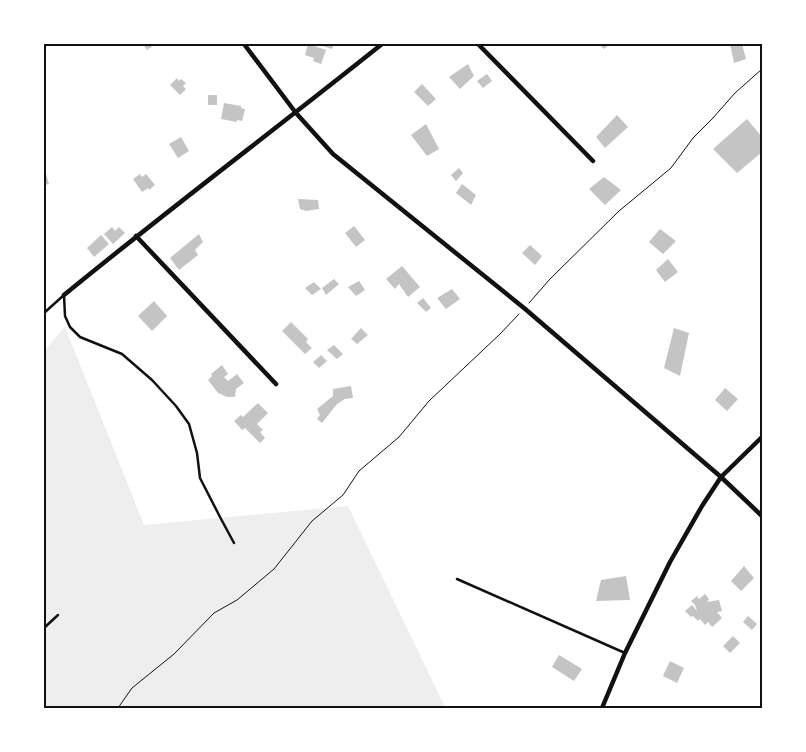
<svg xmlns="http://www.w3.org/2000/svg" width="806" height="752" font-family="Rubik,sans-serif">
	<rect width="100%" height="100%" fill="#fff"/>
	<!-- green -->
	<path fill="#eee" d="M65,327L144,525L348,506L445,707L447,708H44V351Z"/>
	<!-- building -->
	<path fill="#c4c4c4" d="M143,44H156L147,50Z
		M308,44L326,50L321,64L313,61L314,58L305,55Z
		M317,44H334L332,49Z
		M599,44H610L604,49Z
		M730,44H742L746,59L734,63Z
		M468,64L474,76L460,89L449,77Z
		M487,74L492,81L483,88L477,81Z
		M177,78L179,81L181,79L186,83L183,86L186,89L180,95L170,85Z
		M422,84L436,99L428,106L414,92Z
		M208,95H217V105H208Z
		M224,103L241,106V108L245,109L242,121L237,120V122L221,119Z
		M617,115L628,127L605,148L596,137Z
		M747,119L762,137V152L737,173L713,149Z
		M426,124L439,149L427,156L411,135Z
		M181,137L189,151L178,158L169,144Z
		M44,167L49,184L44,185Z
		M459,168L463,173L456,181L451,175Z
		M140,174L142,177L146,174L155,185L149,190L148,188L142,192L133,179Z
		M604,177L621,190L605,205L589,189Z
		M462,184L476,195L471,205L456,193Z
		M298,199L318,200L319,209L306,211L300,209Z
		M354,226L365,240L356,247L345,233Z
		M112,227L115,231L119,227L125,233L113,244L104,234Z
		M660,229L676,241L663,254L649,242Z
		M199,234L203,242L195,250L198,255L179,270L170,258Z
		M101,235L109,244L94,257L87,248Z
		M530,245L542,256L535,265L522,253Z
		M668,259L678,272L665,282L656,270Z
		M402,266L420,287L408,297L399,284L395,289L386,279Z
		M334,279L339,284L326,295L322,288Z
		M359,281L365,290L356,296L348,287Z
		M314,282L321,289L312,295L305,288Z
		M452,289L460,299L446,309L437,298Z
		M423,298L431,308L426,312L417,303Z
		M154,301L167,316L152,331L138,316Z
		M291,322L308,339L306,342L312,348L305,354L282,331Z
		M361,328L368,335L357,344L351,339Z
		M674,328L689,333L680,376L664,368Z
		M334,345L343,354L337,359L327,350Z
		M321,355L327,361L319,368L313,362Z
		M222,365L228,374L224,377L228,381L237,374L244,383L236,389L235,397H227L218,393L208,380L212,376L211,374Z
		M351,386L353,398L345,399L337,404L322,423L317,419L320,415L317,409L333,396V389Z
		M725,388L738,399L727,411L715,400Z
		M258,403L268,413L257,424L263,430L260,432L265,438L260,443L245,428L242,430L234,421L241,415L243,417Z
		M744,566L754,578L741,591L731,581Z
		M626,576L630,600L596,601L601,580Z
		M705,594L709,599L707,602L719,600L722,611L717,612L722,618L712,627L708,622L705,625L700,619L698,621L693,616L691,617L685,611L692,605L697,611L695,605L691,601L697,596L699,599Z
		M748,616L757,624L752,630L743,622Z
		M733,636L740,643L730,653L723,646Z
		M559,655L582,669L574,681L552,667Z
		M670,661L684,668L677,683L663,676Z"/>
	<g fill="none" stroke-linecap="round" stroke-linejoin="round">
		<!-- path -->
		<path stroke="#111" stroke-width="1" d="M529,303L550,279L619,211L671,168L693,138L712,119L735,93L762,69
			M118,708L132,688L174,654L214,613L237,600L274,569L312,521L343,495L359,471L399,437L429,401L500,334L519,314"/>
		<!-- service -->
		<path stroke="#111" stroke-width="2.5" d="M64,295L65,316L70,327L80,337L122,354L152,380L176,406L189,424L197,453L200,478L220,517L234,543
			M44,313L64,295
			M457,579L625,653
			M44,628L58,615"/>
		<!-- minor -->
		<path stroke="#111" stroke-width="4.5" d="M244,44L296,113L333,154L524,308L721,477L762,516
			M478,44L593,161
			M136,236L276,384
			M64,295C169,209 277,128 382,44
			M602,708L625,653L670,562L702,506L721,477L762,437"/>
	</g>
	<!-- border -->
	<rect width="806" height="752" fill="none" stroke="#ffffff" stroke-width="90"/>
	<rect x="45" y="45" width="716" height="662" fill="none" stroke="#111" stroke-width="2"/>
</svg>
